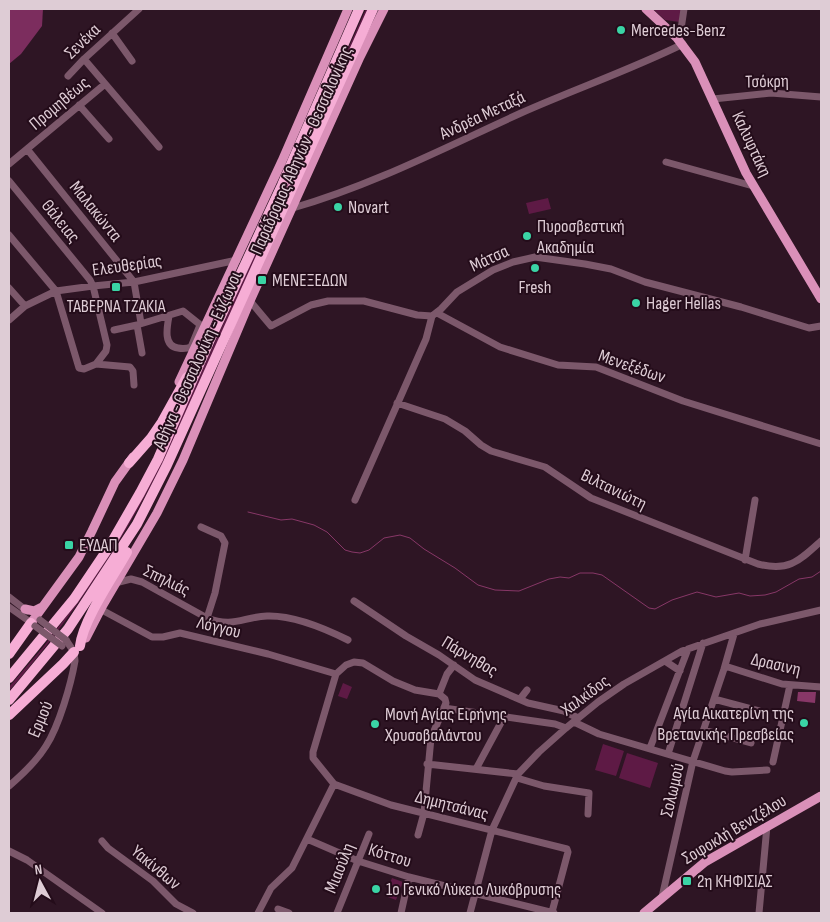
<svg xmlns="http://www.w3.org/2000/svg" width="830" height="922" font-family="'Sofia Sans Condensed',sans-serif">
	<rect width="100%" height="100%" fill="#2e1524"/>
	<!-- green -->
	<path fill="#5e1a45" d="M366,9H369L163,462C121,545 70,621 9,691V687L44,646L78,601L161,461Z
		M653,9H682L680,22L665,20Z
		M548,198L551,209L529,214L526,203Z
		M343,683L352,687L347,699L338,696Z
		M603,744L624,751L616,776L595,770Z
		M627,753L658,763L650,788L619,778Z
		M392,878L403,882L396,900L385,896Z"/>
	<!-- forest -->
	<path fill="#7c2d5e" d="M9,9H43L42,26L21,54L9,64Z"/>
	<!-- water -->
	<path fill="#873767" d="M798,692H816L815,703L797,701Z"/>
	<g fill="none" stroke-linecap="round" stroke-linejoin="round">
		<!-- stream -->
		<path stroke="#873767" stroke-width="1" d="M248,512L281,520L292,519L314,525L327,532L345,550L352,552L360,553L369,550L384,538L400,535L410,538L424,549L455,568L478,585L495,590L519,591L549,579L560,577L569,578L580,573H593L602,575L649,608L655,609L672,600L697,592L716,597L739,593L750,596L765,595L776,592L799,579L812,577L821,571"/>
		<!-- minor -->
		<path stroke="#7c586b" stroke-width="7" d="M112,33L132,61
			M677,38L681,29L684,9
			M84,59L159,147
			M68,76L84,59L139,9
			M713,99L771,93L821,97
			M79,105L109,139
			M27,149L134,282L141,323
			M666,162L753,186
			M9,164L105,84
			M9,181L90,280L93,286L107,345L106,351L96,364
			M293,208C373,185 446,147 521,113C575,89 630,70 683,44
			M9,235L56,291L79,368L84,369L96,364L130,367L133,371L134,385
			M9,288L25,306
			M250,301L271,326L311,305L328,301H364L417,315L432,316L441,309L457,292L493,270L513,262L535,257L585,264L611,269L645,282L741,307L809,328L821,326
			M437,313L500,347L558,365L596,367L683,401L821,444
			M169,316C167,327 163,346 178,348C183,349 186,349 191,347L200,325
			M9,320L25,306L56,291L93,286L134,282L237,260
			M137,325L183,311L203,327
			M114,330L137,325L142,353
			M397,403L445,419L465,431L481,445L491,451L545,467L591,498L758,564C789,572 799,561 821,541
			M355,500L426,339L432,316
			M201,527L221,536L225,543L215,593L207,618
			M745,560L755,500
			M115,583L131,579L142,582L207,618C233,628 243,617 267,616C294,615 324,628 348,640
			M9,597L27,611
			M354,601L406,636L439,655L475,680L528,703L564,711L578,718
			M9,607L33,624
			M100,609L152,637H163L180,633L268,654L336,674
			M665,661L680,671
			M725,666L782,684L821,687
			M439,694L447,674L454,665
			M520,699L527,690
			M714,699L759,711
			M444,708L555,724L566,728
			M574,722L599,734L725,771L732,772L767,770
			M704,730L751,743
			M650,748L688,649
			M668,754L703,643
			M773,762L790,685
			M427,764L518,774
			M476,769L504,717
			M517,778L544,786L589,793L588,814
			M334,784L391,805L567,849L568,852L552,912
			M9,786C23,774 36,762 46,746C59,726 71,684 75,661L74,652L66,640
			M307,839L358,861L409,877L554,913
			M102,841L108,848L153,881L176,904L193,913
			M9,851L27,860L102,913
			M662,897L693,761L724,669L734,634
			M278,909L289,913
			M258,913L271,888L292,868L334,784L313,758V752L336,674L346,665L354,662L363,663L393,681L415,690L439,694L445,699L446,703L431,738L424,813L418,835
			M337,913L369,834
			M401,913L409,877
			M470,913L492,830L518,774L539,752L566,728L598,702L624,684L682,651L760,624L821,610
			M759,913L767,826"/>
		<!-- major -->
		<path stroke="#da90b9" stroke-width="9" d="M646,9L677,38L695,62L746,173L821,299
			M179,382L282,161L348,9
			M25,609L34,611L42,607
			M31,623L79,557L92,531L115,482L133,457
			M86,638L103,605L157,513L183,460L250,301L360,57L384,9
			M644,913L705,862L821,796"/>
		<!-- highway -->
		<path stroke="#f6add5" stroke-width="10" d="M129,463L151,438L162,422L187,377
			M80,646C83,620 113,577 127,552
			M9,654L31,623
			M9,678L74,599L109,547L140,493L158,459L209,342L282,185L359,9
			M9,700L68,629L137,524L167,465L373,9
			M9,715L63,664L74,652"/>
		<!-- minor-bridge -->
		<path stroke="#7c586b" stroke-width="7" d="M40,620L66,640
			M35,626L62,646"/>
	</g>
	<!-- markers -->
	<g fill="#3ad4a5" stroke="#240c1a" stroke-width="2">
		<circle cx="621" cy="30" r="5"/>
		<circle cx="338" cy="207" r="5"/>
		<circle cx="527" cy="236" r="5"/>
		<circle cx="535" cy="268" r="5"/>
		<rect x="257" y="275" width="10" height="10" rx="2.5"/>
		<rect x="111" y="282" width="10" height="10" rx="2.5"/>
		<circle cx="636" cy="303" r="5"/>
		<rect x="64" y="540" width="10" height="10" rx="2.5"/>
		<circle cx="804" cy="723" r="5"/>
		<circle cx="375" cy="724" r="5"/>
		<rect x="682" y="876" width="10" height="10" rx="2.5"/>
		<circle cx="376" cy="889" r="5"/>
	</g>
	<g text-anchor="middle" stroke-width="4" stroke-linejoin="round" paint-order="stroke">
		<!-- poi labels -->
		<g font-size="18" fill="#deccd5" stroke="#240c1a" text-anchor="start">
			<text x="631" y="36">Mercedes-Benz</text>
			<text x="348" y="213">Novart</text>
			<text x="537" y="232">Πυροσβεστική<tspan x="537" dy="21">Ακαδημία</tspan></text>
			<text x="272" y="286">ΜΕΝΕΞΕΔΩΝ</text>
			<text x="535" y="293" text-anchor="middle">Fresh</text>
			<text x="646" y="309">Hager Hellas</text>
			<text x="116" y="312" text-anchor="middle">ΤΑΒΕΡΝΑ ΤΖΑΚΙΑ</text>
			<text x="79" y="551">ΕΥΔΑΠ</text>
			<text x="794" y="719" text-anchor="end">Αγία Αικατερίνη της<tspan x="794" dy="21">Βρετανικής Πρεσβείας</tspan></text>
			<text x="385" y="720">Μονή Αγίας Ειρήνης<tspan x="385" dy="21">Χρυσοβαλάντου</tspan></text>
			<text x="697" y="887">2η ΚΗΦΙΣΙΑΣ</text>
			<text x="386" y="895">1ο Γενικό Λύκειο Λυκόβρυσης</text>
		</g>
		<!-- street labels -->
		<g font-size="18" fill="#deccd5" stroke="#240c1a">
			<text transform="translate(82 41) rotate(-44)" y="6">Σενέκα</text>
			<text transform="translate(767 81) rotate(-1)" y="6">Τσόκρη</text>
			<text transform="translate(59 103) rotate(-40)" y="6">Προμηθέως</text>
			<text transform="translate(482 115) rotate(-25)" y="6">Ανδρέα Μεταξά</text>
			<text transform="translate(752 144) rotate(65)" y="6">Καλυφτάκη</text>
			<text transform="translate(301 150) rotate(-66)" y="6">Παράδρομος Αθηνών - Θεσσαλονίκης</text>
			<text transform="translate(96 211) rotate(51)" y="6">Μαλακώντα</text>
			<text transform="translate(61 221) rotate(51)" y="6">Θάλειας</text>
			<text transform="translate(489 258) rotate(-25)" y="6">Μάτσα</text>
			<text transform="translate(127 265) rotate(-8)" y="6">Ελευθερίας</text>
			<text transform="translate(197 360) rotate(-66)" y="6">Αθήνα - Θεσσαλονίκη - Εύζωνοι</text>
			<text transform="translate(632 366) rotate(19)" y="6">Μενεξέδων</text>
			<text transform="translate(614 489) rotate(26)" y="6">Βιλτανιώτη</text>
			<text transform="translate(167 580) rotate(26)" y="6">Σπηλιάς</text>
			<text transform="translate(219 627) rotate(14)" y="6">Λόγγου</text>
			<text transform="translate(470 656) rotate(31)" y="6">Πάρνηθος</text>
			<text transform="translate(776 664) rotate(13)" y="6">Δρασινη</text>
			<text transform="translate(585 695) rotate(-37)" y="6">Χαλκίδος</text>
			<text transform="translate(40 719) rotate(-67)" y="6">Ερμού</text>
			<text transform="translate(672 790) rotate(-77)" y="6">Σολωμού</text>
			<text transform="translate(452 805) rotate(14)" y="6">Δημητσάνας</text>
			<text transform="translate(734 829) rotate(-31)" y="6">Σοφοκλή Βενιζέλου</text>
			<text transform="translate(390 855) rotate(17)" y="6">Κόττου</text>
			<text transform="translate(156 867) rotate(40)" y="6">Υακίνθων</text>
			<text transform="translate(339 868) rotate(-68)" y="6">Μιαούλη</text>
		</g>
	</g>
	<!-- border -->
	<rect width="830" height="922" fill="none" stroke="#deccd5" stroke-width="20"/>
	<!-- north arrow -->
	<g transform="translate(40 882) rotate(353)" stroke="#240c1a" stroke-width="4" paint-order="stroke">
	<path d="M0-4L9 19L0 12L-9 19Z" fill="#deccd5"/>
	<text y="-8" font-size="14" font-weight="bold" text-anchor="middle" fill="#deccd5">N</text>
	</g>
</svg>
